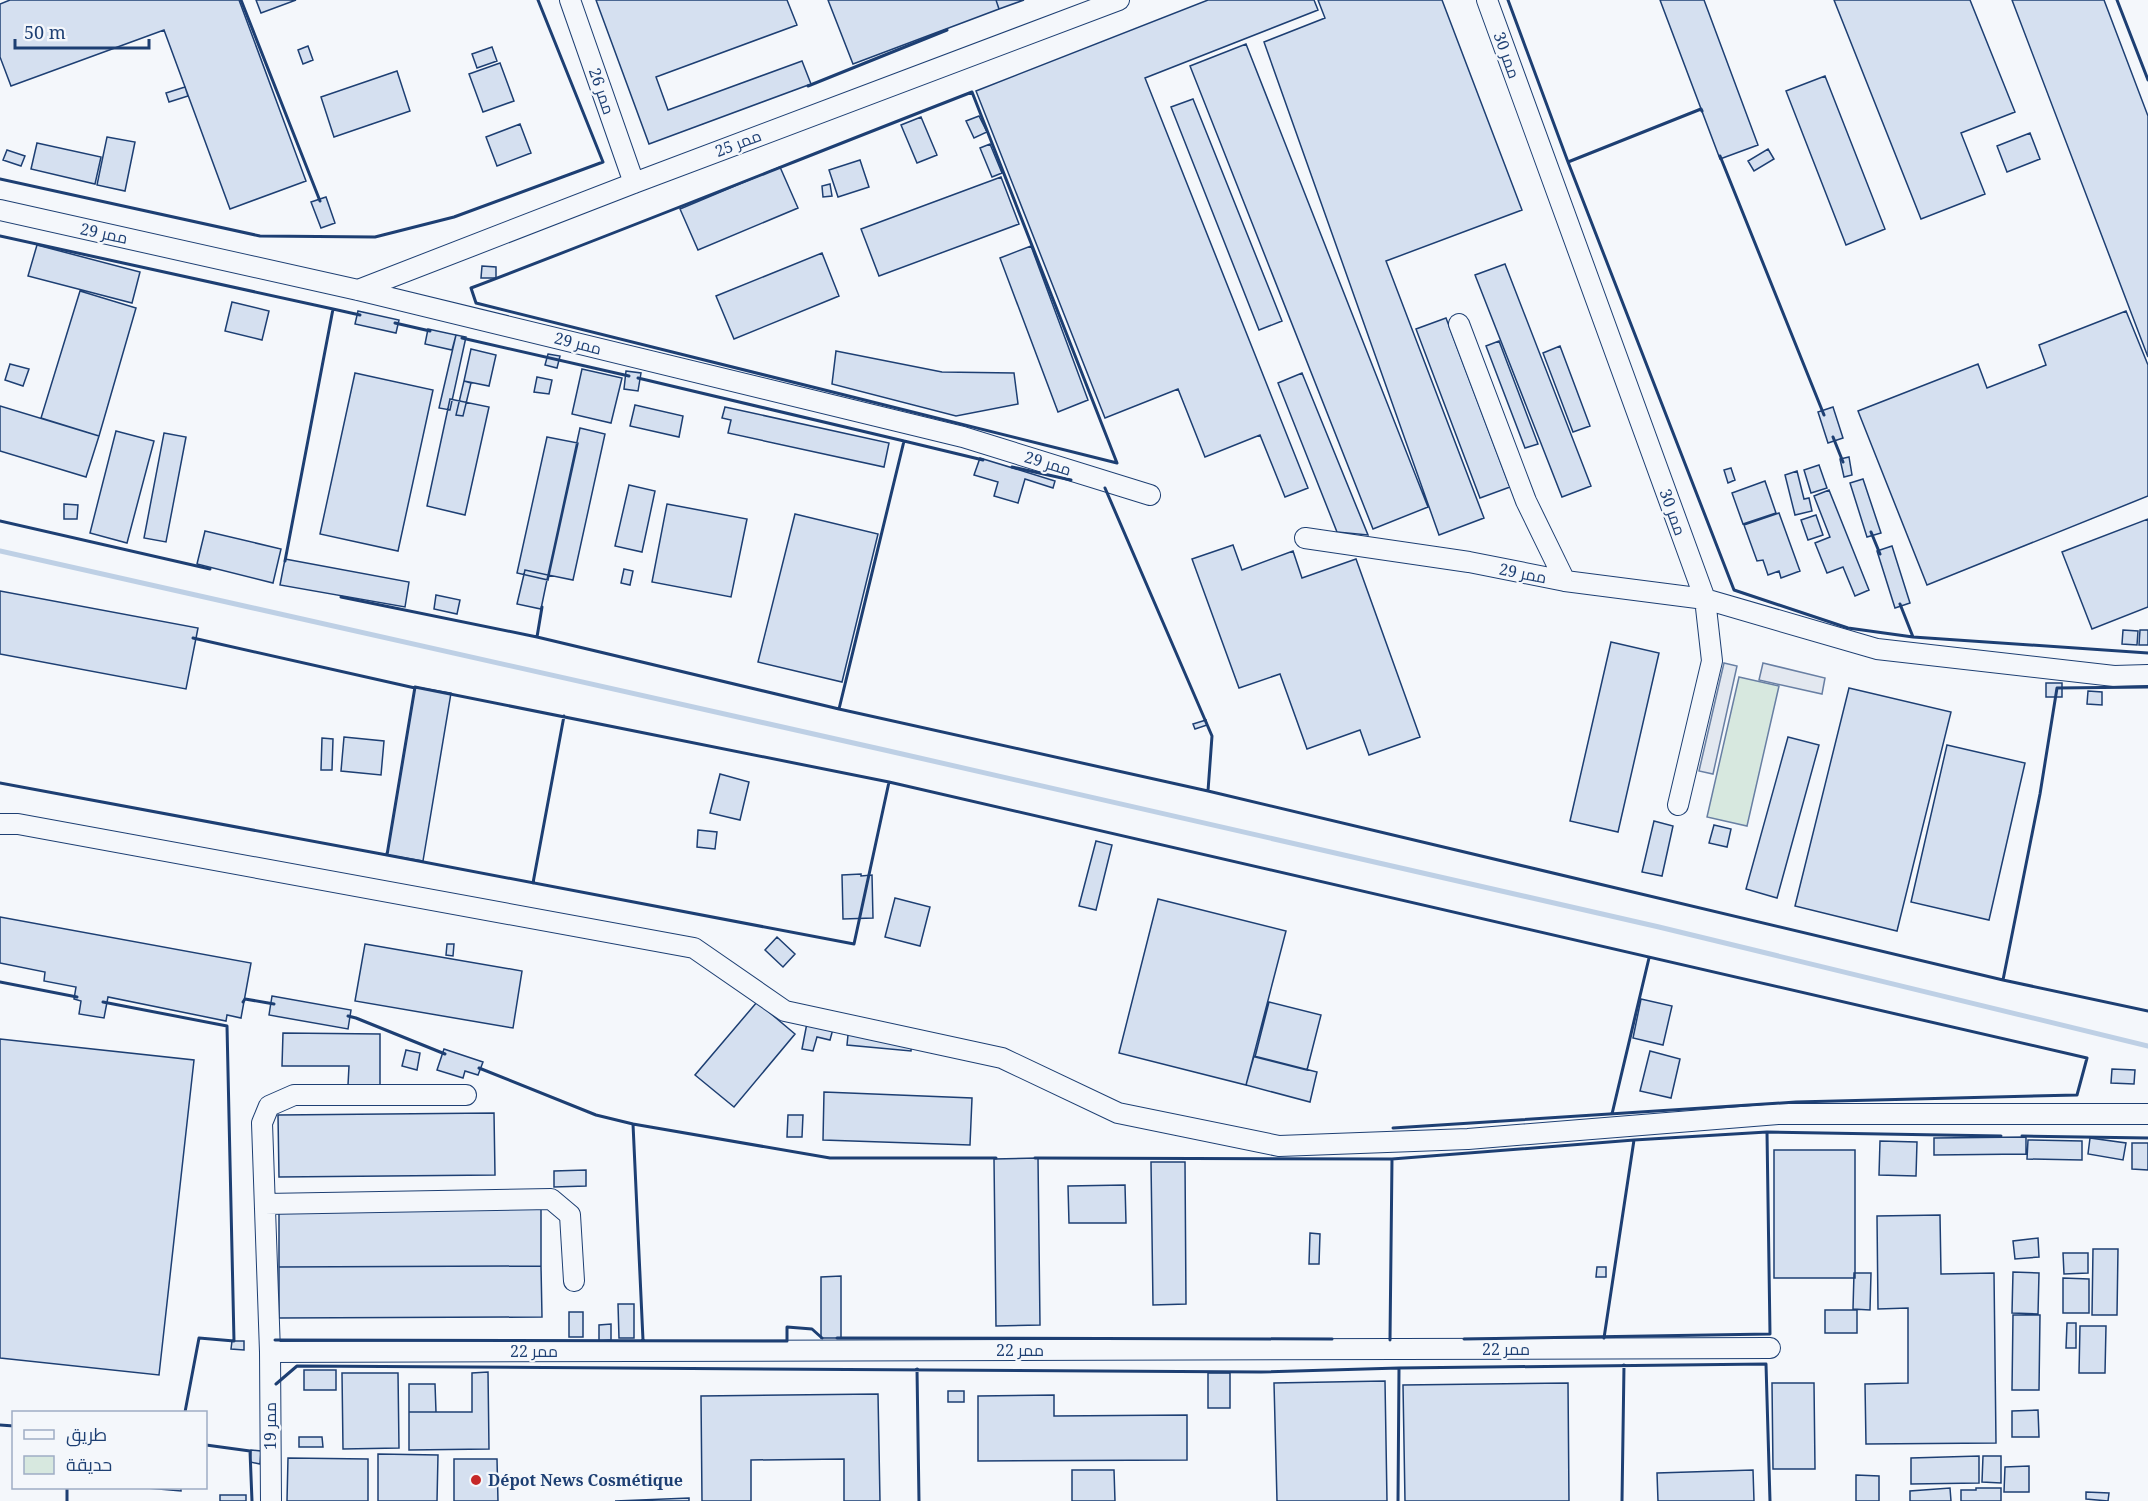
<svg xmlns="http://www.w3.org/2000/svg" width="2148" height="1501" font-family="'Noto Serif',Cairo,serif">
	<rect width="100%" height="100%" fill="#f4f7fb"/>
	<!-- green -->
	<path fill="#d7e8df" stroke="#687fa3" stroke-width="1.5" d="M1739,677L1779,686L1747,826L1707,817Z"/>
	<!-- parking -->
	<path fill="#e3e8f0" stroke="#687fa3" stroke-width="1.5" d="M1724,663L1737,666L1713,774L1699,771Z
		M1763,663L1825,678L1822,694L1759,680Z"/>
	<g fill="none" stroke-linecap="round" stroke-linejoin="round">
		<!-- stream -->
		<path stroke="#bed0e5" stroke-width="5" d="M0,551L889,751L1659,927L2148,1046"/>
	</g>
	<!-- building -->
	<path fill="#d5e0f0" stroke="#1d3f73" stroke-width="1.5" d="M10,0H239L306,181L230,209L164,30L11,86L0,57V4Z
		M256,0H296L261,13Z
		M596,0H787L797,25L656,77L668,110L802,61L811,84L649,144Z
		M828,0H996L999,9L853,64Z
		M996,0H1024L999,9Z
		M1208,0H1314L1318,10L1145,78L1308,488L1285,497L1260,435L1205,457L1178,389L1105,418L976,91Z
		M1318,0H1442L1522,210L1386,261L1484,518L1439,535L1264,42L1325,18Z
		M1660,0H1704L1758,145L1720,159Z
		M1834,0H1970L2015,112L1961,133L1985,194L1921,219Z
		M2012,0H2104L2148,116V357Z
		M1246,44L1428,507L1373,529L1190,66Z
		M308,46L313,60L303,64L298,50Z
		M492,47L497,61L477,68L472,54Z
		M500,63L514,101L483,112L469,74Z
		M397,71L410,111L334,137L321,97Z
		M1825,76L1885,229L1846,245L1786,91Z
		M185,87L188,96L169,102L166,93Z
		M1193,99L1282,321L1259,330L1171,107Z
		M979,116L987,132L974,138L966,121Z
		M921,117L937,155L917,163L901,125Z
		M520,124L531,153L497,166L486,137Z
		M2030,133L2040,159L2007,172L1997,146Z
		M107,137L135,142L125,191L97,185Z
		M37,143L101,157L95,184L31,169Z
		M990,144L1002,173L992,177L980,148Z
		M1768,149L1774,159L1754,171L1748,161Z
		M7,150L25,156L21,166L3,160Z
		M860,160L869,187L838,197L829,170Z
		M780,167L798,208L698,250L680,209Z
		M1001,177L1019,224L879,276L861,229Z
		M830,184L832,196L823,197L822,186Z
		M326,197L335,223L321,228L311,202Z
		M37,245L140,272L132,303L28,276Z
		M1031,246L1088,400L1058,412L1000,258Z
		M822,253L839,296L734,339L716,296Z
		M1505,264L1591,486L1562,497L1475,275Z
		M482,266L496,267V278H481Z
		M80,291L136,308L99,436L41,418Z
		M232,302L269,311L262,340L225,331Z
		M358,311L399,320L396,333L355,324Z
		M2126,311L2148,365V496L1927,585L1858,411L1978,364L1987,388L2046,365L2039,345Z
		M1446,318L1510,487L1480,498L1416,329Z
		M428,329L456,335L452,350L425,344Z
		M456,335L466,337L450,410L439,408Z
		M1499,341L1538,444L1525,448L1486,346Z
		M1560,346L1590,426L1573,432L1543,353Z
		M471,349L496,355L489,386L464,381Z
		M836,351L942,372L1014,373L1018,404L956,416L832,384Z
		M548,354L560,356L557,368L545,365Z
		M10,364L29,369L23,386L5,380Z
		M582,369L622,378L611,423L572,414Z
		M626,371L641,373L638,391L624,389Z
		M355,373L433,390L398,551L320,534Z
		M1302,373L1368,535L1337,532L1278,383Z
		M537,377L552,380L549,394L534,392Z
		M464,381L471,383L463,416L456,415Z
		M450,399L489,407L465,515L427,506Z
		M635,405L683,416L679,437L630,426Z
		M0,406L99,436L86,477L0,451Z
		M725,407L889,443L884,467L728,433L731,420L722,418Z
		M1833,407L1843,438L1828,443L1818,412Z
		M580,428L605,434L573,580L548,575Z
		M116,431L154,441L127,543L90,533Z
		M164,433L186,437L166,542L144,538Z
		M547,437L578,443L548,580L517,573Z
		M1849,457L1852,475L1844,477L1840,459Z
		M980,458L1055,481L1053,488L1025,479L1018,503L994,496L998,482L974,475Z
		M1819,465L1827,488L1811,493L1804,470Z
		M1731,468L1735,480L1728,483L1724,470Z
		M1797,471L1804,499L1809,498L1812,511L1795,515L1785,475Z
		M1863,479L1881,533L1867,537L1850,483Z
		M1765,481L1776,513L1743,524L1732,493Z
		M629,485L655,491L642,552L615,546Z
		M1829,490L1869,590L1855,596L1843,567L1827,573L1815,543L1830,537L1814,496Z
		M64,504L78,505L77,519H64Z
		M667,504L747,519L731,597L652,582Z
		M1779,513L1800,571L1781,578L1779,571L1768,575L1763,560L1757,561L1744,525Z
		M795,514L878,534L842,682L758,662Z
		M1816,515L1823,535L1808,540L1801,520Z
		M2148,519V607L2092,629L2062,552Z
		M205,531L281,549L273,583L197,564Z
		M1233,545L1242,570L1293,551L1302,578L1356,559L1420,737L1369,755L1360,730L1307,749L1280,674L1239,688L1192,559Z
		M1892,546L1910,603L1895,608L1877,551Z
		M285,559L409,582L405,607L280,585Z
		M624,569L633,571L630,585L621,583Z
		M525,570L548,575L541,609L517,604Z
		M0,591L198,628L186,689L0,654Z
		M436,595L460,600L457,614L434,609Z
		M2123,630L2138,631L2137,645L2122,644Z
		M2140,630H2148V645H2139Z
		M1611,642L1659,653L1618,832L1570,821Z
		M2046,683H2062V697H2046Z
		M415,687L451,693L423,861L387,855Z
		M1849,688L1951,712L1897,931L1795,906Z
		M2088,691L2102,692V705L2087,704Z
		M1206,720L1207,725L1195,729L1193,724Z
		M344,737L384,741L381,775L341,771Z
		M1788,737L1819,745L1777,898L1746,889Z
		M322,738L333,739L332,770H321Z
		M1947,745L2025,763L1989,920L1911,902Z
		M720,774L749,782L740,820L710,813Z
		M1654,821L1673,826L1662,876L1642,872Z
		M1714,825L1731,829L1727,847L1709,843Z
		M698,830L717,832L715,849L697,847Z
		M1096,841L1112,845L1096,910L1079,906Z
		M861,874V876L872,875L873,918L843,919L842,875Z
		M895,898L930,907L920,946L885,937Z
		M1158,899L1286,931L1246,1085L1119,1053Z
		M0,917L251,963L241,1018L227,1015L226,1021L108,997L104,1018L79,1014L81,1001L74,999L76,987L44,981L45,972L0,963Z
		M777,937L795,954L783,967L765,950Z
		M365,944L522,971L513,1028L355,1001Z
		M447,944H454L453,956L446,955Z
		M272,996L351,1010L348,1029L269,1015Z
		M1641,999L1672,1006L1663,1045L1633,1038Z
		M757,1002L795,1034L734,1107L695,1075Z
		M1269,1002L1321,1015L1307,1070L1255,1057Z
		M807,1023L833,1029L830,1040L817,1037L813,1051L802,1049Z
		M849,1025L913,1031L911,1051L847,1045Z
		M283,1033L380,1034V1085H348L349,1066H282Z
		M0,1039L194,1060L159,1375L0,1358Z
		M444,1049L483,1062L478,1075L465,1071L463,1078L437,1070Z
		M406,1050L420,1053L417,1070L402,1066Z
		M1650,1051L1680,1059L1671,1098L1640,1091Z
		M1254,1056L1317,1072L1310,1102L1246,1085Z
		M2112,1069L2135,1070L2134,1084L2111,1083Z
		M824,1092L972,1098L970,1145L823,1140Z
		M494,1113L495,1175L279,1177L278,1115Z
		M788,1115H803L802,1137H787Z
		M2026,1137V1154L1934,1155V1138Z
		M2090,1138L2126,1143L2123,1160L2088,1154Z
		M2028,1140L2082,1141V1160L2027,1159Z
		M1880,1141L1917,1142L1916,1176L1879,1175Z
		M2132,1143H2148V1170L2132,1169Z
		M1774,1150H1855V1278H1774Z
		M1038,1158L1040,1325L996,1326L994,1159Z
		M1151,1162H1185L1186,1304L1153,1305Z
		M586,1170V1186L554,1187V1171Z
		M1125,1185L1126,1223H1069L1068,1186Z
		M541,1207V1266L279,1267V1208Z
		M1940,1215L1941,1274L1994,1273L1996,1443L1866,1444L1865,1384L1908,1383V1308L1878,1309L1877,1216Z
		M1310,1233L1320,1234L1319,1264H1309Z
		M2038,1238L2039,1257L2015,1259L2013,1241Z
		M2093,1249H2118L2117,1315H2092Z
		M2063,1253H2088V1273L2064,1274Z
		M541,1266L542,1317L279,1318V1267Z
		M1597,1267H1606V1277H1596Z
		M2013,1272L2039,1273L2038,1314L2012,1313Z
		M1854,1273H1871L1870,1310L1853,1309Z
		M841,1276V1338H821V1277Z
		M2063,1278L2089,1279V1313H2063Z
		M618,1304H634V1338H619Z
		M1825,1310H1857V1333H1825Z
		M569,1312H583V1337H569Z
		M2013,1315H2040L2039,1390H2012Z
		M2067,1323H2076V1348H2066Z
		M611,1324V1340L599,1341V1325Z
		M2080,1326H2106L2105,1373H2079Z
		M232,1341H244V1350L231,1349Z
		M304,1370H336V1390H304Z
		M488,1372L489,1449L409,1450V1412H472V1373Z
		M342,1373H398L399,1448L343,1449Z
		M1208,1373H1230V1408H1208Z
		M1385,1381L1387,1501H1277L1274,1383Z
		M1568,1383L1569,1501H1405L1403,1385Z
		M1772,1383H1814L1815,1469H1773Z
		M409,1384H435L436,1412H409Z
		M948,1391H964V1402H948Z
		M878,1394L880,1501H844V1459L751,1460V1501H702L701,1396Z
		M1054,1395V1416L1187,1415V1460L978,1461V1396Z
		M2038,1410L2039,1437H2012V1411Z
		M299,1437H322L323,1447H299Z
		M251,1450L261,1451L260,1464L250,1462Z
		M378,1454L438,1455L437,1501H378Z
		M1979,1456V1483L1911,1484V1458Z
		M1983,1456H2001V1483L1982,1482Z
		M288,1458L368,1459V1501H287Z
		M454,1459H497L498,1501H454Z
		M2029,1466V1492H2004L2005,1467Z
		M1072,1470H1114L1115,1501H1072Z
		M1753,1470L1754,1501H1658L1657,1473Z
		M1856,1475L1879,1476V1501H1856Z
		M147,1488H181V1491Z
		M1950,1488L1951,1501H1910V1491Z
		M1976,1488H2001V1501H1961V1490H1976Z
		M2086,1492L2109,1493L2108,1501L2086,1499Z
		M220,1495H246V1501H220Z
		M689,1498V1501H615Z"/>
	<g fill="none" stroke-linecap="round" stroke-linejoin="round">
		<!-- minor casing -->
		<g stroke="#1d3f73" stroke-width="22">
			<path id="minor" d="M570,0L634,183
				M1487,0L1705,599L1877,649L2114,676L2148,675
				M0,210L358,290L963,437L1150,495
				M358,290L634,183L1119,0
				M1459,324L1526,501L1565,581
				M1305,538L1469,562L1565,581L1705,599L1712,661L1678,805
				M0,824H18L694,948L785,1011L1002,1058L1118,1113L1279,1146L1468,1139L1778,1114H2148
				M265,1204L551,1199L570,1215L574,1281
				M270,1352L1770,1348
				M271,1501L270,1352L262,1123L269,1106L294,1095H466"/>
		</g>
		<!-- minor -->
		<use href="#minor" stroke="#f4f7fb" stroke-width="20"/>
		<!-- wall -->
		<path stroke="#1d3f73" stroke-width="3" d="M241,0L320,201
			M1508,0L1568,162
			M2117,0L2148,80
			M808,86L947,30
			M972,92L1117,463L476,303L471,288C639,224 805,157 972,92Z
			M1702,111L1701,109L1568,162L1734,590L1848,628L1913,637L2148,653
			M1720,156L1824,415
			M0,179L260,236L375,237L454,217L603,162L538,0
			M0,236L333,309L285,561
			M333,309L360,315
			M395,323L430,331
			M462,338L629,376
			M1833,437L1843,462
			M904,441L983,460
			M1012,467L1071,480
			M0,521L210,569
			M1871,532L1880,554
			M341,597L537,637L542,607
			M1900,604L1913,637
			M537,637L839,709L904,441L638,378
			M193,638L415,688
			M415,687L889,782L854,944L387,855Z
			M2148,687L2057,688L2040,794L2003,980L2148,1011
			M839,709L1208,791L1212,736L1105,488
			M889,782L2087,1058L2077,1095L1796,1102L1393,1128
			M0,783L387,855V853
			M1208,791L2003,980
			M533,883L564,716
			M0,982L77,997
			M103,1002L227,1026L234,1341L199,1338L185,1412
			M243,1002L245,999L274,1004
			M348,1016L356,1018L445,1054
			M479,1068L596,1115L633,1124
			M1612,1114L1649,958
			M1767,1132L2001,1136
			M2022,1136L2148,1138
			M1035,1158L1392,1159L1390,1340
			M1392,1159L1634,1140L1604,1338
			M837,1338L1332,1339
			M1464,1339L1770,1334L1767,1132L1634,1140
			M275,1340L787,1341V1327L812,1329L822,1338
			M643,1340L633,1124L830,1158H996
			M1399,1368L1766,1364L1770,1501
			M917,1369L919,1501
			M276,1384L297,1366L1261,1372L1399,1368L1398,1501
			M0,1425L14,1426
			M206,1445L250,1451L252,1501
			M67,1488V1501
			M1622,1501L1624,1365"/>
	</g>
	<!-- markers -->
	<circle fill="#c62828" stroke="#f4f7fb" stroke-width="2" cx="476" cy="1480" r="6"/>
	<g text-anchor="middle" stroke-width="4.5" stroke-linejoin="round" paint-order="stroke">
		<!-- street labels -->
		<g font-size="16" fill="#1d3f73" stroke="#f4f7fb">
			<text transform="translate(1507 55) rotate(70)" y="6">ممر 30</text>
			<text transform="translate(602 91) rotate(71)" y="6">ممر 26</text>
			<text transform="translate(738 143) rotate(-21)" y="6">ممر 25</text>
			<text transform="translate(104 233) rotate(12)" y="6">ممر 29</text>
			<text transform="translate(578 343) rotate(14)" y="6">ممر 29</text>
			<text transform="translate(1048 463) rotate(17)" y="6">ممر 29</text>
			<text transform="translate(1673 512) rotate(70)" y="6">ممر 30</text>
			<text transform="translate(1523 573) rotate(11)" y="6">ممر 29</text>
			<text x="1506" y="1355">ممر 22</text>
			<text x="1020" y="1356">ممر 22</text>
			<text x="534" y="1357">ممر 22</text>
			<text transform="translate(270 1426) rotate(-90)" y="6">ممر 19</text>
		</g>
		<!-- poi labels -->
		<g font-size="16" font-weight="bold" fill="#1d3f73" stroke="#f4f7fb" text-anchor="start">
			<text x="488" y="1486">Dépot News Cosmétique</text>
		</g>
	</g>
	<!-- legend -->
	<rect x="12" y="1411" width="195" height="78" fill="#f4f7fb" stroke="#9eadc5" stroke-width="1.5"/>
	<rect x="24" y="1430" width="30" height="9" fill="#f4f7fb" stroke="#9eadc5" stroke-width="1.5"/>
	<text x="66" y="1441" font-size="18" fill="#1d3f73">طريق</text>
	<rect x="24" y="1456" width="30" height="18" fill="#d7e8df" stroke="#9eadc5" stroke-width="1.5"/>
	<text x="66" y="1471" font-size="18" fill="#1d3f73">حديقة</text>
	<!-- scale -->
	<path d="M15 39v9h134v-9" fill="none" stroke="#1d3f73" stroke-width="3"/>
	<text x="24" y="39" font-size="18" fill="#1d3f73" stroke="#f4f7fb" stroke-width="4.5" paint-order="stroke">50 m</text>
</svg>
